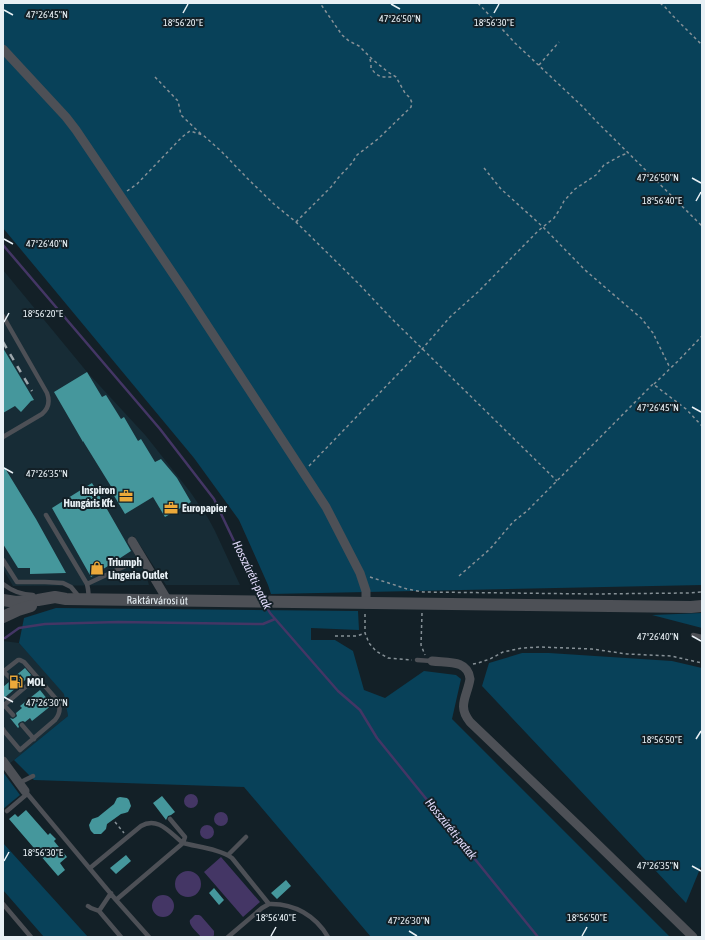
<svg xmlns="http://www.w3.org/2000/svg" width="705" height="940" font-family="'Asap Condensed',sans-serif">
	<rect width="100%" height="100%" fill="#132027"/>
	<!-- built -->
	<path fill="#172c36" d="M3,270L87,372L146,436L191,493L208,518L215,531L240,585H166L134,536L127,541L146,574L149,585L13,586L3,569Z
		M3,641L19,643L65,694L68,716L9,764L3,755Z"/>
	<!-- green -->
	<path fill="#084159" d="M3,3H702V585L271,594L268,585L239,520L194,458L3,228Z
		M56,608L358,611L359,630L311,628V640H335L353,651L364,690L385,698L424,671L456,675L461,679L452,719L670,937H371L244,787L34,780L14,760L68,716L64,694L19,643L24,618Z
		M702,613V628L652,615Z
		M522,653H549L672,661L702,668V864L686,903L482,686L489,663Z
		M3,772L20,795L3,809Z
		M3,843L88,937H44L3,890Z"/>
	<!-- water -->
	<path fill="#443665" d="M184 801a7 7 0 1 1 14 0a7 7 0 1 1-14 0Z
		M214 819a7 7 0 1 1 14 0a7 7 0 1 1-14 0Z
		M200 832a7 7 0 1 1 14 0a7 7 0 1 1-14 0Z
		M221,857L260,902L243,917L204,872Z
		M175 884a13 13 0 1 1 26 0a13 13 0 1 1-26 0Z
		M152 906a11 11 0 1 1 22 0a11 11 0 1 1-22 0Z
		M195,915H199L201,916L214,931V935L213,937H201C198,933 188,925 190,920C191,919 194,916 195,915Z"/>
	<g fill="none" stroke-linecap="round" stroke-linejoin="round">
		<!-- stream -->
		<path stroke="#443665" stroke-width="2.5" d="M3,245L160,429L214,499L253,581L262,598
			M266,606L270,613L338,691L360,710L377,738L538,937
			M5,638L19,628L45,624L118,622L263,624L275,619"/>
	</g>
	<!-- building -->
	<path fill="#45979c" d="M3,348L34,400L31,401L21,412L15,406L3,413Z
		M87,372L102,397L106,395L121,419L124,417L138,441L141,439L155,462L161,459L177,478L191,502L165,517L153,497L125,514L110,489L112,488L83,441V442L54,392Z
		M3,465L36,519L66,573L30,574V568H18L3,544Z
		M92,483L131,551L91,577L52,508Z
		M25,668L31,675L3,699V687L9,682L10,683L13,682L15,680L14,677Z
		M40,690L52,705L32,721L30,718L25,722L23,721L20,722L18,724L19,727L18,728L10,718L13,719L16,717L17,716L16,713L22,708L20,706Z
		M162,796L175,812L171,815L168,816L166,820L153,803Z
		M120,797L127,798L129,800L131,806L128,812L125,813L121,814L107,824L106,829L101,834H94L91,831L90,829L89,825L92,819L98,817L114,804L117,798Z
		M26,810L48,835L50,833L56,839L54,841L67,857L60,863L65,870L58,876L9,819L15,814L18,817Z
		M126,855L131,861L116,874L110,868Z
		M286,880L291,886L277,899L271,893Z
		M214,888L224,900L219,905L209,893Z"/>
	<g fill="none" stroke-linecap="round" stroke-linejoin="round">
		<!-- path -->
		<path stroke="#879197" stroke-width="1.5" stroke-dasharray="3 3" stroke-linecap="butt" d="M478,3L515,43L583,107L596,121L702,226
			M660,3L665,7L673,16L702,45
			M370,59L371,64V68C378,78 382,77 394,77
			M539,65L559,42
			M155,77L178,101L181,115L201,134
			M484,168L501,189L543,227L585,270L592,276L607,289L641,318L653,333L670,368
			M127,191L137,184L182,137L190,131L203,135L221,151L249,180L275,205L296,222L358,283L391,318L557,481
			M296,222L331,187L339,177L352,163L357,155L378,139L411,107L412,103L410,98L405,93L396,77L388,72L372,59L359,46L349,41L342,35L320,3
			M654,384L678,361L702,336
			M309,466L423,348L450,317L478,292L538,231L554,218L560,209L564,201L575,189L596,175L604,165L620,156L628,153
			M459,576L490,549L513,522L527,511L653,384L686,409L702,426
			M370,577L407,589L423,592L593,594L688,593L702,592
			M422,613L421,645L425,655
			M365,614V633L369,643L376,651L388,658L412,660
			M335,636H357L365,633
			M473,664L478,663L490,659L503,652L522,648L541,647L592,649L627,654L671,656L702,663
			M115,822L124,833"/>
		<!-- service -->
		<path stroke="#4d5056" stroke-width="4.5" d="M3,316L47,393C50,401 49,408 42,414L3,437
			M46,515L87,584L88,589L89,599
			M3,560L17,582H45L63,583L71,587L80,598
			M3,584C12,591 22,595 33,595
			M87,584L136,561
			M693,635L702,637
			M417,660L432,661
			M3,671L11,679
			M4,705L13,715
			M3,706L37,677
			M22,725L34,739
			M3,729L4,731L20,750L55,720C60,714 61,707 57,700L24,662L20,660H18L4,671
			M19,783L33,776
			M25,791L116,900L149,937
			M7,811L27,794
			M170,819L185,837L183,843C198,847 220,849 232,858L269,904L262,908L228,937
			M228,855L246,837
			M90,868L141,826C158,816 170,833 183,843L116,900
			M111,893L99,911L121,937
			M3,904L31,937
			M269,904C294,903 316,916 328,937
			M88,906L91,908L99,911"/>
		<!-- minor -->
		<path stroke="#4d5056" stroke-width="9" d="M3,49L66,117L76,130L186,293L326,507L360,573L366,591V604
			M132,541L168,601
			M432,661C446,663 468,659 470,679C467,697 457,706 470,722L586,833L693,937
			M3,761L25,791"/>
		<!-- tertiary -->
		<g stroke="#4d5056" stroke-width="12">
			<path id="s1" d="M3,600L16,602L38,600L55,597L66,599L691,607L702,606"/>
			<path d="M3,617L18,610L31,606"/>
		</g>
		<!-- rail -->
		<path stroke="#9ca6ab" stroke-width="2.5" stroke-dasharray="7 7" stroke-linecap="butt" d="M3,342L32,391"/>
	</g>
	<!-- ticks -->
	<path fill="none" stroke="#e8f0f5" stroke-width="1.5" d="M391,4L400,9M4,10L13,15M183,13L188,4M494,13L499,4M692,178L701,183M696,201L701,192M4,239L13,244M4,322L9,313M692,407L701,412M4,468L13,473M692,636L701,641M4,697L13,702M696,739L701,731M4,861L9,852M692,866L701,871M409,931L417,936M271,936L276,927M582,936L587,927"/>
	<!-- icons -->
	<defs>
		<g id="office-bare" transform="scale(1.08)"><path d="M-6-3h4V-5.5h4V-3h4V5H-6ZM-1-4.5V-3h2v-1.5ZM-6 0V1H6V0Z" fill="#eca93a" stroke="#132027" stroke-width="2.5" paint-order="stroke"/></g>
		<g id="shop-bare" transform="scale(1.08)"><path d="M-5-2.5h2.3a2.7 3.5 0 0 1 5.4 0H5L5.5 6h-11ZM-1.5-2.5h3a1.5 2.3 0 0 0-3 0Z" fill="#eca93a" stroke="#132027" stroke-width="2.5" paint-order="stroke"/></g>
		<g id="fuel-bare" transform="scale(1.08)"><path d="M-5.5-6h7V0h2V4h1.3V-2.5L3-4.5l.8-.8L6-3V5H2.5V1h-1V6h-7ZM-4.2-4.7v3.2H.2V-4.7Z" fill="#eca93a" stroke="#132027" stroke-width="2.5" paint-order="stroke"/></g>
	</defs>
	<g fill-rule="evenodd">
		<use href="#office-bare" x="126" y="496"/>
		<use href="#office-bare" x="171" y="508"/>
		<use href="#shop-bare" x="97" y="568"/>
		<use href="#fuel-bare" x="16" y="682"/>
	</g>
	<g text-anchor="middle" stroke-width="4" stroke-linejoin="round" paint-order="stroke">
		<!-- poi labels -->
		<g font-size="11" font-weight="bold" fill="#e8f0f5" stroke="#132027" text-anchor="start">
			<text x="115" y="494" text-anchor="end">Inspiron<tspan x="115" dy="13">Hungáris Kft.</tspan></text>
			<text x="182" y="512">Europapier</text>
			<text x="108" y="566">Triumph<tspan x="108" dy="13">Lingeria Outlet</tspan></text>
			<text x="27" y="686">MOL</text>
		</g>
		<!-- street labels -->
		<g font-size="11" fill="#e8f0f5" stroke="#132027">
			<text dy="4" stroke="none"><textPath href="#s1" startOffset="155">Raktárvárosi út</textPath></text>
		</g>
		<!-- water labels -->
		<g font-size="12" font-style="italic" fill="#e1dafa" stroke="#132027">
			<text transform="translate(252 575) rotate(64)" y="4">Hosszúréti-patak</text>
			<text transform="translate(451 829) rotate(51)" y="4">Hosszúréti-patak</text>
		</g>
	</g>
	<g font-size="10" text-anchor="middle" fill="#e8f0f5" stroke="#132027" stroke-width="4" stroke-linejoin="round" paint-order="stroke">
		<text x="47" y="18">47°26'45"N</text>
		<text x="400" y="22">47°26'50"N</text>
		<text x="183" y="26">18°56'20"E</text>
		<text x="494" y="26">18°56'30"E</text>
		<text x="658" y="181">47°26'50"N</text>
		<text x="662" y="204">18°56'40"E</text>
		<text x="47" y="247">47°26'40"N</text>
		<text x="43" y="317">18°56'20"E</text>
		<text x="658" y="411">47°26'45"N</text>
		<text x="47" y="477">47°26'35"N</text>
		<text x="658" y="640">47°26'40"N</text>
		<text x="47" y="706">47°26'30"N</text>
		<text x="662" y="743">18°56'50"E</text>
		<text x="43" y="856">18°56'30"E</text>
		<text x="658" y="869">47°26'35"N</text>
		<text x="276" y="921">18°56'40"E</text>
		<text x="587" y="921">18°56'50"E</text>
		<text x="409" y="924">47°26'30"N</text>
	</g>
	<!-- border -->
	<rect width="705" height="940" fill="none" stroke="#e8f0f5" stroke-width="8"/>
</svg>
